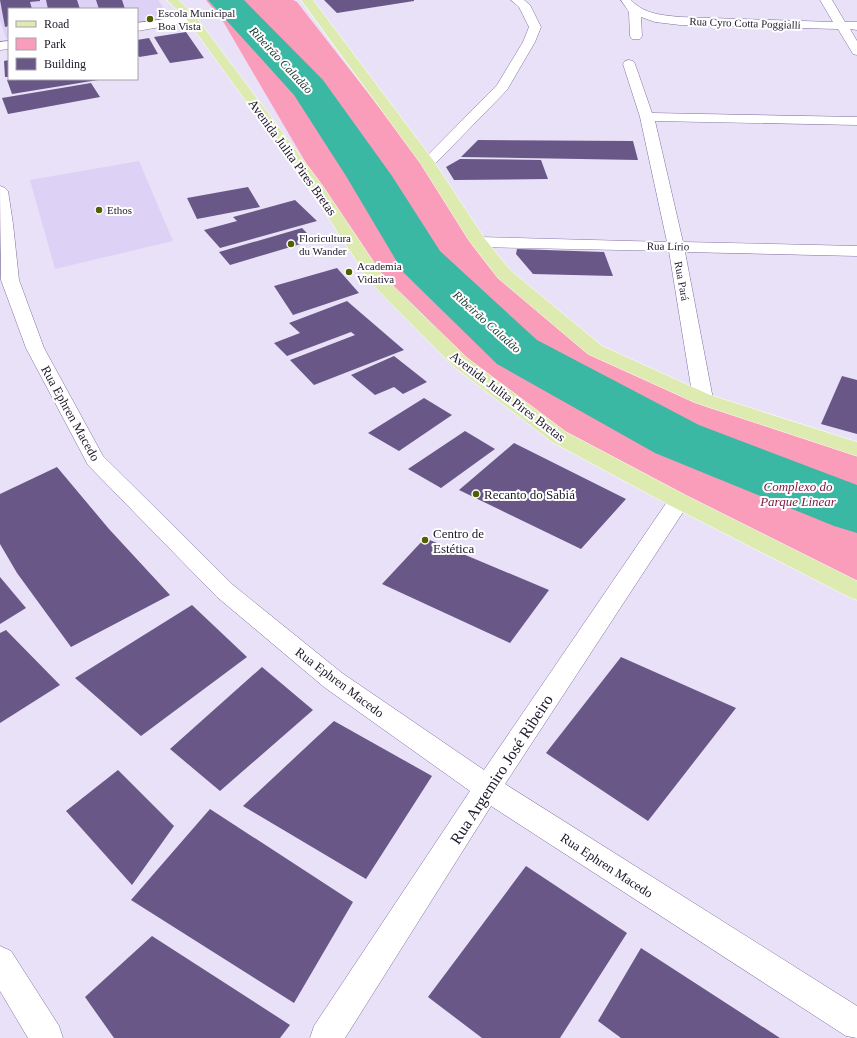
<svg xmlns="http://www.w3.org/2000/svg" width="857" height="1038" font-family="Georgia,serif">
	<rect width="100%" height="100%" fill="#e8e1f7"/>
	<!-- built -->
	<path fill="#ddd2f6" d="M0,0H158L171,18L137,22V9H9V38H6L0,21Z
		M139,161L173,241L55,269L30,180Z"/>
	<!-- green -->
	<path fill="#fa9dba" d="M206,0H293L297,2L418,157L465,233L594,353L857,453V587L562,435L462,362L382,279L320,187L224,23Z"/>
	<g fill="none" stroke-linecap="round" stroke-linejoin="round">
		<!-- river -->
		<path fill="#3ab8a3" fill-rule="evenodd" d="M208,0H244L323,80L392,176L440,251L537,340L699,425L857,485V533L834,526L655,453L497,364L403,272L346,176L294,95Z"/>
	</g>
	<!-- building -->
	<path fill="#695887" d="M0,0H40V1L30,2L32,9H9V26L5,27Z
		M46,0H77L80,9H48Z
		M96,0H122L125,9H99Z
		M324,0H414V1L337,13Z
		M186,32L204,58L170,63L154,37Z
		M149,38L158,54L139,57L137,53V40Z
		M9,60V77H5L4,61Z
		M104,79L12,94L7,80L11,79Z
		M91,83L100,97L8,114L2,98Z
		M478,140L633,141L638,160L461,157Z
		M460,159L541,160L548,179L454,180L446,167Z
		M248,187L260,207L197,219L187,198Z
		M295,200L317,221L220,248L204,230L237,221L233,217Z
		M302,228L314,240L230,265L219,252Z
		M517,249L604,252L613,276L533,274L516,254Z
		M337,268L359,293L293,315L274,286Z
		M347,301L404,350L314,385L290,360L355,335L351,332L287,356L274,343L300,333L289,323Z
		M394,356L427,382L403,394L394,387L375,395L351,375Z
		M842,376L857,380V434L821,424Z
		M424,398L452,415L399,451L368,433Z
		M465,431L495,449L441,488L408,469Z
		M514,443L626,499L581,549L459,490Z
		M57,467L109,529L170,595L71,647L17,573L0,544V494Z
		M425,538L549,590L510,643L382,584Z
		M0,577L26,608L0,624Z
		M192,605L247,657L141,736L75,678Z
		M6,630L60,685L0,723V633Z
		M621,657L736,708L648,821L546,753Z
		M262,667L313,710L220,791L170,749Z
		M334,721L432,776L366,879L243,806Z
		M118,770L174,826L132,885L66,811Z
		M210,809L353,902L294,1003L131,900Z
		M526,866L627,933L560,1038H482L428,997Z
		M152,936L290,1025L280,1038H114L85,997Z
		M641,948L780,1038H621L598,1021Z"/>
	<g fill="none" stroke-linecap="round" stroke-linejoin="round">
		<!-- minor casing -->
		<g stroke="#8271a2" stroke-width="1">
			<path id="minor" d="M511,0H524L530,5L541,27L535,42L507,90L433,166L428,167L423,166L421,163L423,160L497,85L523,42L529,27L519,7Z
				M621,0H631C644,14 661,15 680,17L833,22L820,0H832L845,22H857V30L850,29L857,41V55L853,54L838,29L680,25L655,22L641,17L642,36L640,39H632L630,36L629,12Z
				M192,15L196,17L198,19L196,21L137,31V23Z
				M9,41V49L0,50V42Z
				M629,60L633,61L635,64L652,113L857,117V125L655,121L683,242L857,246V256L685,252L713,399L710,403L703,405L696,403L693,399L669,251L478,247L472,245L470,242L472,239L478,237L667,242L640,117L623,64L625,61Z
				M0,186L5,188L8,191L13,224L19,280L44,348L103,456L233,585L342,673L484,770L671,496L679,493L687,496L690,501L687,506L505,784L857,1006V1038L846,1036L491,806L345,1038H310L314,1026L470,791L324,687L217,597L88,465L26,348L1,280Z
				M0,946L11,951L59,1026L63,1038H28L0,991Z"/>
		</g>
		<!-- primary casing -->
		<g stroke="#fff" stroke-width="1">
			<path id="primary" d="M167,0H179L196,17L322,185L383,276L467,358L566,432L687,496L857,581V600L849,597L671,506L552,442L453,366L371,283L310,190L188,21Z
				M301,0H313L433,160L485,239L510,270L602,346L710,395L857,442V456L696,403L588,354L498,278L470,242L421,164Z"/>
		</g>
		<!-- minor -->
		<use href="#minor" fill="#fff" fill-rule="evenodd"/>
		<!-- primary -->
		<use href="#primary" fill="#ddeab0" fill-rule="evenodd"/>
	</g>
	<!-- markers -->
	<g fill="#505f00" stroke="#fff" stroke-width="1.5">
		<circle cx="150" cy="19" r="4"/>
		<circle cx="99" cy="210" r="4"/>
		<circle cx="291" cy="244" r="4"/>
		<circle cx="349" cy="272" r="4"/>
		<circle cx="476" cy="494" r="4"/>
		<circle cx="425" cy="540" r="4"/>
	</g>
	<g text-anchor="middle" stroke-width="4" stroke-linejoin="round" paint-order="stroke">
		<!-- far-poi labels -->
		<g font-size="11" fill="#1e172a" stroke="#fff" text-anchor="start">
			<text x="158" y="17">Escola Municipal<tspan x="158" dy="13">Boa Vista</tspan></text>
			<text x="107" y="214">Ethos</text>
			<text x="299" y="242">Floricultura<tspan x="299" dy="13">du Wander</tspan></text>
			<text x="357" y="270">Academia<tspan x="357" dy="13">Vidativa</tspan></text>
		</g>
		<!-- far-street labels -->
		<g font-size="11" fill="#1e172a" stroke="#fff">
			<text transform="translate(745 23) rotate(2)" y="4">Rua Cyro Cotta Poggialli</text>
			<text transform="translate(668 246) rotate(1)" y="4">Rua Lírio</text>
			<text transform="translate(682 281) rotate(80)" y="4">Rua Pará</text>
		</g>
		<!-- far-water labels -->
		<g font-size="12" font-style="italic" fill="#1b3630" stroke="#fff">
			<text transform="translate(281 60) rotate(47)" y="4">Ribeirão Caladão</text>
			<text transform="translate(487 322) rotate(42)" y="4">Ribeirão Caladão</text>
		</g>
		<!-- street labels -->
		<g font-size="13" fill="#1e172a" stroke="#fff">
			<text transform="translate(293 157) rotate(54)" y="5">Avenida Julita Pires Bretas</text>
			<text transform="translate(508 396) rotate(37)" y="5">Avenida Julita Pires Bretas</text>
			<text transform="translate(71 413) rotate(61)" y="5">Rua Ephren Macedo</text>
			<text transform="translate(340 682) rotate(37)" y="5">Rua Ephren Macedo</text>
			<text transform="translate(607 865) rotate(33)" y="5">Rua Ephren Macedo</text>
		</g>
		<!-- park labels -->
		<g font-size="13" font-style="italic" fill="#7b1843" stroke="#fff">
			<text x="798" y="491">Complexo do<tspan x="798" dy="15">Parque Linear</tspan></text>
		</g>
		<!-- poi labels -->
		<g font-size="13" fill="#1e172a" stroke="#fff" text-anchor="start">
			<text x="484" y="499">Recanto do Sabiá</text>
			<text x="433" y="538">Centro de<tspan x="433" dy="15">Estética</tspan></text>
		</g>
		<!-- near-street labels -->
		<g font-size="16" fill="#1e172a" stroke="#fff">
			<text transform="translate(501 769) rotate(-57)" y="6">Rua Argemiro José Ribeiro</text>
		</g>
	</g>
	<!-- legend -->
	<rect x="8" y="8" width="130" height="72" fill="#ffffff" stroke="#a5a2aa"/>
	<rect x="16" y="21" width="20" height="6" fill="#ddeab0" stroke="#a5a2aa"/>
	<text x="44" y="28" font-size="12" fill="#1e172a">Road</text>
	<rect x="16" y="38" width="20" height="12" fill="#fa9dba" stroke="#a5a2aa"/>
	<text x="44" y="48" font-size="12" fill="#1e172a">Park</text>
	<rect x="16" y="58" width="20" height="12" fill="#695887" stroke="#a5a2aa"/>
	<text x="44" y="68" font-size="12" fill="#1e172a">Building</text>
</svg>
